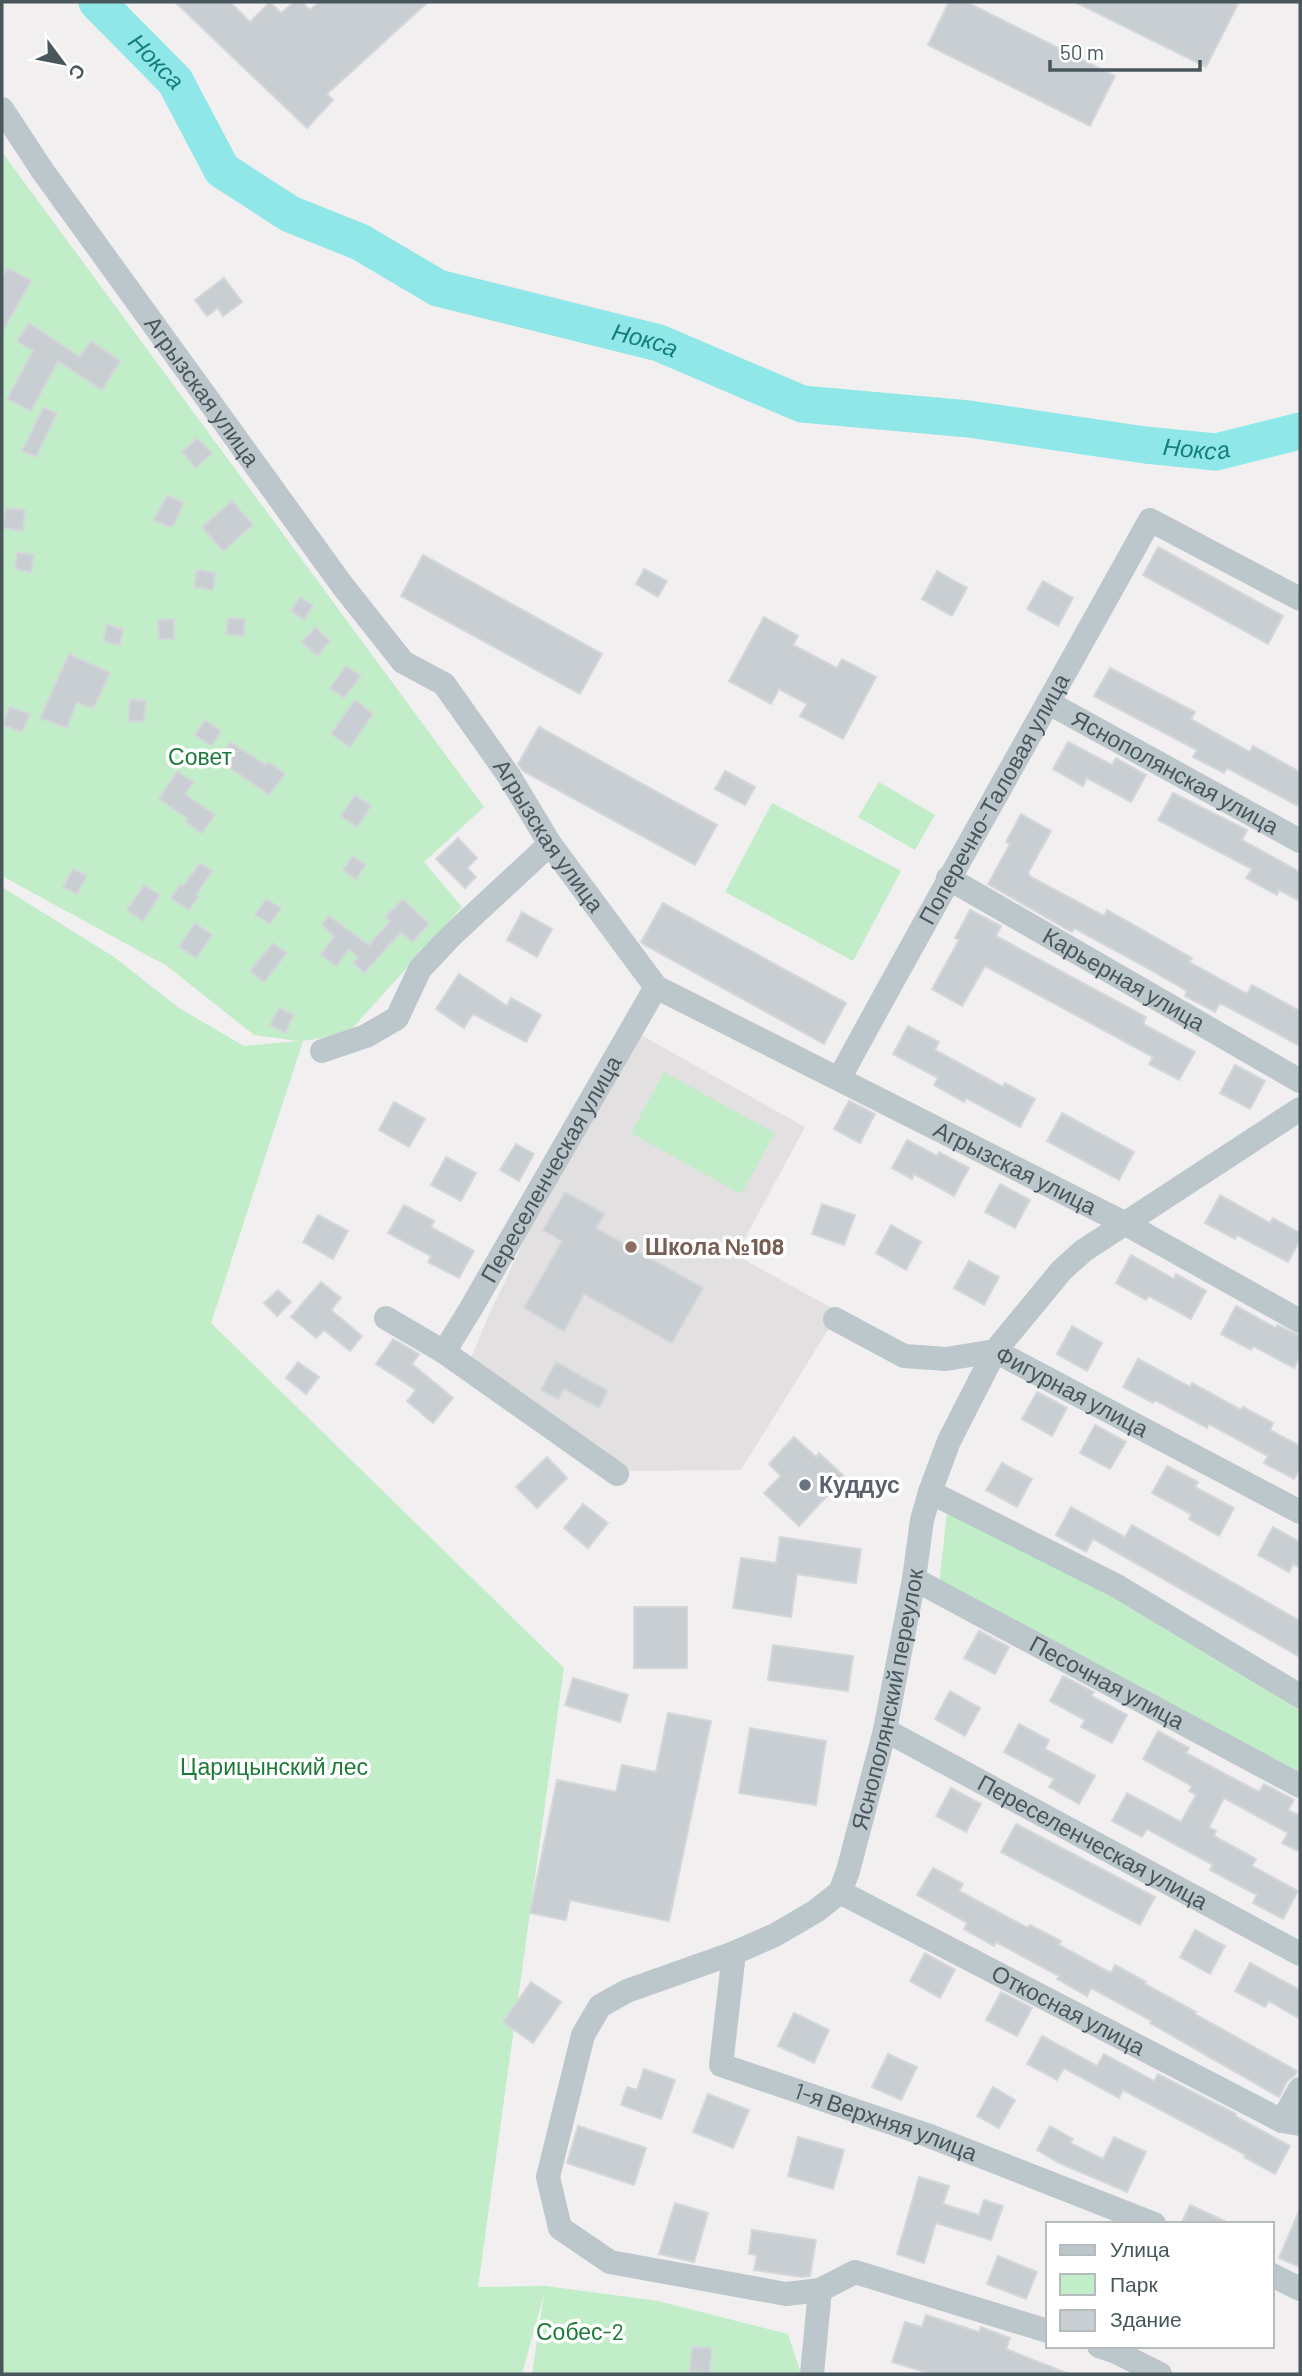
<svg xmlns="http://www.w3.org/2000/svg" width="1302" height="2376" font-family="Barlow,sans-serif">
	<rect width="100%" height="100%" fill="#f2eff0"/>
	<!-- education -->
	<path fill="#e3e0e1" d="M641,1035L805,1127L736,1255L839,1312L741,1470L632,1471L624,1469L469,1363L487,1319L525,1239Z"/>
	<!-- green -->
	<path fill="#c1edc8" d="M2,152L484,807L424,862L462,907L347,1034L303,1041L211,1323L564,1668L478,2287L546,2286L658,2301L788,2334L801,2374H532L544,2294L522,2374H2V887L114,957L179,1008L244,1046L298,1041L254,1035L167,966L2,876Z
		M879,782L935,815L915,850L858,817Z
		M772,803L901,871L853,961L725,892Z
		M664,1072L775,1133L741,1194L631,1133Z
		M949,1494L1300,1696V1790L938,1595Z"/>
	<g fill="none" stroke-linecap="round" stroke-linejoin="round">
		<!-- river -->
		<path stroke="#90e7e7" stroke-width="37" id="s1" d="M97,2L175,81L222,170L290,214L360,242L438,288L659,343L802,404L969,419L1145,445L1216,452L1300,431"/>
	</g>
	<!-- building -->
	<path fill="#c9ced2" stroke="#d4d7da" stroke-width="2" d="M175,2H230L250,22L270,2L281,13L294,2H302L310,10L319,2H428L327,94L333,100L307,128Z
		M949,2H966L1115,76L1090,126L928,45Z
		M1075,2H1239L1206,67Z
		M8,268L31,281L2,333V278Z
		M224,278L242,302L223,316L218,308L207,316L195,300Z
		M29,323L80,357L91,341L120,361L102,390L58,361L31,411L7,399L33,351L17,341Z
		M43,408L57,413L36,457L22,451Z
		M197,438L212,453L196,468L182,452Z
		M167,495L184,503L173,526H167L154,520Z
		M232,501L253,525L223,551L202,527Z
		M6,508L25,510L23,531L3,528Z
		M1158,547L1283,616L1268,644L1143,575Z
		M17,552L34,555L31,572L15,569Z
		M423,555L602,654L580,694L401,596Z
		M644,569L667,581L658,597L636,584Z
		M197,570L216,573L213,590L194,587Z
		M937,571L967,588L952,616L922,599Z
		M1043,581L1073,598L1058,626L1027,609Z
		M300,597L313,605L304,620L291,611Z
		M764,617L798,636L793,645L837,668L842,659L876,677L843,739L800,716L807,704L779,689L771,704L729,681Z
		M228,618L245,619L244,636L226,634Z
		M174,619V639H159L158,620Z
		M107,625L123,629L120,645L103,641Z
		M315,627L330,641L317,656L302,642Z
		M69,654L110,673L94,707H87L77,702L67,728L40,718Z
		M346,666L361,676L344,698L330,688Z
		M1110,668L1195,712L1191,719L1250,752L1253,746L1300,772V807L1227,768L1224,773L1193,757L1197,750L1094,696Z
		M130,699L146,701L144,722L128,721Z
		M355,700L373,714L350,747L331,734Z
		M9,707L30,714L22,732L3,725Z
		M205,720L221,731L212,746L195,735Z
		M539,727L717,825L695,865L523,771L518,764Z
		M230,742L266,765L269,762L285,774L269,795L219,760Z
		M1068,742L1112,765L1116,758L1146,775L1131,802L1087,778L1083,786L1053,769Z
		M177,771L194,782L185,794L215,815L202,833L186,822L188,819L159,799Z
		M725,771L755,787L745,805L715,789Z
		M1173,793L1247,830L1242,840L1300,872V901L1279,890L1277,895L1246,878L1252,869L1158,820Z
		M355,795L371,806L357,827L341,816Z
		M1021,814L1051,831L1028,873L1031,877L1104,916L1107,910L1192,958L1189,962L1247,994L1252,985L1300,1011V1046L1220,1003L1215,1012L1185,996L1187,991L1147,968L1074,928L1072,932L988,884L1010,844L1006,842Z
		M458,838L477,858L467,868L476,877L465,888L436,859Z
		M353,856L366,865L356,879L343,870Z
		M200,863L212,871L196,895L198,897L189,910L171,898L181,884L183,886Z
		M73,869L87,876L77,894L63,887Z
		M144,885L160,895L143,921L127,910Z
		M266,899L281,908L270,924L255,915Z
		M403,899L429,924L412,942L401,932L364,973L353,963L358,957L349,949L336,966L321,955L334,936L322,925L329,916L369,945L390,921L385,917Z
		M663,903L846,1003L824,1044L643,944L641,942Z
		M970,910L1001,926L996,936L1146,1017L1143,1024L1195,1052L1179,1080L1149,1064L1153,1057L985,966L962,1006L932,989L959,940L955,938Z
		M522,912L552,929L537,957L507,940Z
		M195,923L212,935L196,958L179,947Z
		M273,943L287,953L264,982L250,971Z
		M459,974L507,1006L511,998L541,1015L526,1042L473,1014L464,1028L436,1009Z
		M279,1008L294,1015L285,1033L270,1025Z
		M908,1026L939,1042L935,1050L1003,1087L1005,1083L1035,1099L1020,1127L966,1098L964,1102L934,1085L938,1078L893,1054Z
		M1235,1065L1265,1081L1250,1109L1220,1093Z
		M849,1101L875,1114L860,1143L834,1129Z
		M394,1102L425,1119L409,1147L379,1130Z
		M1062,1113L1134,1152L1119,1180L1047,1141Z
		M907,1140L937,1156L939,1152L969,1168L954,1196L914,1174L912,1179L892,1168Z
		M516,1144L534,1154L519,1181L500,1170Z
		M446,1157L476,1173L461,1201L431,1185Z
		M1000,1184L1030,1200L1015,1228L985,1212Z
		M565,1192L605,1214L596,1228L703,1288L672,1343L584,1294L564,1331L524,1308L562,1241L543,1230Z
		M1220,1195L1270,1223L1273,1218L1300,1233V1240L1288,1262L1237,1235L1235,1239L1205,1223Z
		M822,1204L855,1215L844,1245L812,1234Z
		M404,1205L434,1221L431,1227L474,1251L459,1278L428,1262L431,1256L388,1233Z
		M318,1215L348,1231L333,1259L303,1242Z
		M891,1225L921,1242L906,1270L876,1253Z
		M1131,1255L1174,1279L1176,1274L1206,1291L1191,1319L1149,1296L1146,1300L1116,1283Z
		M969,1261L999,1277L984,1305L954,1288Z
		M321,1282L341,1298L331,1310L362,1336L350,1351L324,1330L316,1338L291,1317Z
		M278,1290L291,1302L277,1316L264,1303Z
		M1236,1306L1276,1328L1277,1325L1300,1336V1356L1294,1368L1253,1346L1251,1350L1221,1334Z
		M1072,1326L1102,1343L1087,1371L1057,1354Z
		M393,1339L419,1354L412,1364L453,1398L433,1423L407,1401L416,1390L376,1364Z
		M1138,1359L1190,1387L1192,1383L1241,1410L1243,1407L1273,1423L1270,1430L1300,1446V1469L1294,1479L1264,1463L1268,1456L1209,1424L1207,1428L1155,1400L1153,1403L1123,1387Z
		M298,1362L319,1377L306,1394L286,1378Z
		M556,1362L608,1391L599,1408L564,1389L558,1399L541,1390Z
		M1037,1392L1067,1408L1052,1436L1022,1419Z
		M1095,1425L1126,1442L1110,1469L1080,1453Z
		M794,1437L816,1457L819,1453L845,1477L799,1526L764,1493L781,1476L769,1464Z
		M547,1457L567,1478L537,1508L516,1487Z
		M1002,1463L1032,1479L1017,1507L986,1490Z
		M1167,1466L1198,1482L1195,1487L1234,1508L1219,1536L1189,1519L1191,1514L1152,1493Z
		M583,1504L608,1523L588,1548L564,1528Z
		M1071,1507L1125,1537L1132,1525L1300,1621V1657L1093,1539L1086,1552L1056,1535Z
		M1273,1527L1300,1542V1568L1293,1564L1289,1572L1258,1555Z
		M780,1537L861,1549L856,1583L797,1574L791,1617L733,1608L741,1558L776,1563Z
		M634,1607H687V1668H634Z
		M979,1631L1009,1647L995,1674L964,1658Z
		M773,1645L853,1656L848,1691L768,1680Z
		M1063,1676L1094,1692L1091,1696L1127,1715L1112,1743L1081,1727L1085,1720L1050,1701Z
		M573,1678L628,1695L620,1722L565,1705Z
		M950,1691L980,1708L965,1736L935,1719Z
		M668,1713L711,1721L669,1921L570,1900L566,1920L530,1913L557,1780L616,1792L622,1765L656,1772Z
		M1019,1724L1049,1740L1045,1749L1095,1776L1079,1804L1049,1787L1054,1779L1004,1752Z
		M750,1728L826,1741L816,1805L739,1793Z
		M1158,1731L1189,1748L1186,1753L1259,1792L1264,1784L1294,1800L1288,1810L1298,1815L1300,1811V1852L1282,1843L1288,1833L1224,1798L1209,1827L1216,1831L1214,1836L1256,1859L1252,1866L1298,1891L1283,1919L1253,1903L1257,1895L1210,1870L1213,1865L1147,1829L1142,1837L1112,1821L1127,1793L1181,1822L1196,1795L1189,1791L1192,1786L1143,1759Z
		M951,1788L981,1804L966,1832L936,1816Z
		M1016,1824L1155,1897L1140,1925L1001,1852Z
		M933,1868L963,1884L959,1891L1028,1928L1030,1925L1061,1941L1059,1945L1111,1973L1115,1965L1146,1982L1145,1984L1196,2012L1195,2014L1297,2071L1294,2076L1287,2081L1279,2097L1150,2023L1152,2021L1091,1988L1087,1996L1057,1979L1059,1976L996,1942L994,1946L964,1929L967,1923L917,1895Z
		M1195,1930L1225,1946L1210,1974L1180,1957Z
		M925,1953L955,1970L940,1998L910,1981Z
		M1250,1963L1300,1990V2019L1269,2001L1265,2007L1235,1991Z
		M531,1982L561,2002L533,2043L503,2022Z
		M1001,1992L1032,2008L1017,2036L986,2020Z
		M794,2013L829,2030L814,2063L778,2046Z
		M1042,2036L1097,2066L1104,2054L1154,2081L1158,2074L1236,2114L1235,2116L1290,2146L1275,2174L1244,2157L1246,2155L1123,2090L1119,2098L1064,2068L1057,2080L1027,2064Z
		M888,2054L917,2067L901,2100L872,2087Z
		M644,2069L675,2080L661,2119L621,2105L627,2087L637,2090Z
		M993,2087L1015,2100L999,2128L977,2116Z
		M708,2094L749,2110L733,2148L693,2132Z
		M578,2126L646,2148L634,2185L567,2163Z
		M1050,2126L1073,2139L1070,2143L1103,2159L1114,2137L1146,2152L1127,2192L1059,2163L1037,2150Z
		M798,2137L844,2150L833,2189L788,2176Z
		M919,2177L949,2186L943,2204L979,2215L984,2200L1003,2206L991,2240L936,2223L924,2263L897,2254Z
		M675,2203L708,2213L694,2262L659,2254Z
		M1190,2205L1231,2224H1181Z
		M1300,2209V2267L1279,2258Z
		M752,2230L816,2240L810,2276L802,2277L754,2270L757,2255L749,2254Z
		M998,2256L1037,2272L1026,2299L987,2284Z
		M926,2315L979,2332L981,2327L1010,2338L1006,2349L1069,2374H932L892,2362L905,2322L922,2327Z
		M692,2347L712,2348L709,2373L690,2371Z"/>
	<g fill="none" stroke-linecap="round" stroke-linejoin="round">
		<!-- minor -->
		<g stroke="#bcc7cb" stroke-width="24">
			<path id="s2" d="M2,109L42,170L342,585L403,662L444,684L509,776L550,844L656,987L1126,1224L1300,1321"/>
			<path id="s3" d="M1049,703L1300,841"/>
			<path id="s4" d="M948,878L1300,1081"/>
			<path d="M322,1051L366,1036L397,1018L420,969L451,936L550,844"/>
			<path id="s5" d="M839,1079C941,891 1047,706 1150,520L1300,599"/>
			<path d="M386,1318L444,1352L617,1474"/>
			<path id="s6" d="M835,1319L904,1356L946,1359L995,1351L1300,1512"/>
			<path id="s7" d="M444,1352L470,1310L656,987"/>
			<path d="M930,1492L1117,1586L1300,1696"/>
			<path id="s8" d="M914,1579L1300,1786"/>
			<path id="s9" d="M885,1730L1300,1954"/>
			<path id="s10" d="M840,1892L1282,2121L1300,2124"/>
			<path id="s11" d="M734,1953L721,2065L927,2135L1154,2224"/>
			<path d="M1282,2121L1300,2089"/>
			<path d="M1272,2275L1300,2289"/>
			<path id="s12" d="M1048,2331L855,2272L820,2290L786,2294L610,2262L560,2228L548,2177L583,2035L600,2006L627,1991L734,1953L775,1935L816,1911L840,1892L848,1871L885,1730L914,1579L922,1520L930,1492L949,1441L995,1351L1061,1271L1083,1251L1300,1109"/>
			<path d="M1099,2346L1114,2351L1160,2374"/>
			<path d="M812,2374L820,2290"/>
		</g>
	</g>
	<!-- markers -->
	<circle fill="#8d6e63" stroke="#fff" stroke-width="2.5" cx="631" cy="1247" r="7"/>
	<circle fill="#6b7280" stroke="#fff" stroke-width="2.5" cx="805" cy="1485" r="7"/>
	<g text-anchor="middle" stroke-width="7" stroke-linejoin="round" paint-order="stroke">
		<!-- street labels -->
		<g font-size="23" fill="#48575c" stroke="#fff">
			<text dy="8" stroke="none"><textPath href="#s2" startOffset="346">Агрызская улица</textPath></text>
			<text dy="8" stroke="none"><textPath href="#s3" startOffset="144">Яснополянская улица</textPath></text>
			<text dy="8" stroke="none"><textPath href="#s5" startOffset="320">Поперечно-Таловая улица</textPath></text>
			<text dy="8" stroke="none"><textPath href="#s2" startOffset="914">Агрызская улица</textPath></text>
			<text dy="8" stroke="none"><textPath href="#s4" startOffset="203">Карьерная улица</textPath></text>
			<text dy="8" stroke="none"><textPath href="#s2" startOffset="1502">Агрызская улица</textPath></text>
			<text dy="8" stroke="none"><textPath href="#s7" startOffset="212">Переселенческая улица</textPath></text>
			<text dy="8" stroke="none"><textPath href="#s6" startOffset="257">Фигурная улица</textPath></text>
			<text dy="8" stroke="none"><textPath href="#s8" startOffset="219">Песочная улица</textPath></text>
			<text dy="8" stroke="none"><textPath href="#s12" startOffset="1213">Яснополянский переулок</textPath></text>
			<text dy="8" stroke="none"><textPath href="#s9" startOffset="236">Переселенческая улица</textPath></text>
			<text dy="8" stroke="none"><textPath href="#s10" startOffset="257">Откосная улица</textPath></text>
			<text dy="8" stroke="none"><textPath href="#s11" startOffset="287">1-я Верхняя улица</textPath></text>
		</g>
		<!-- park labels -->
		<g font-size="23" fill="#1d7a38" stroke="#fff">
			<text x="200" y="765">Совет</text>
			<text x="274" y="1775">Царицынский лес</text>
			<text x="580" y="2340">Собес-2</text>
		</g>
		<!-- education labels -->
		<g font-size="23" font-weight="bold" fill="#785e54" stroke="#fff" text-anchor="start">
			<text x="645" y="1255">Школа №108</text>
		</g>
		<!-- worship labels -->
		<g font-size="23" font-weight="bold" fill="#5b616d" stroke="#fff" text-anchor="start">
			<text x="819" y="1493">Куддус</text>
		</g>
		<!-- water labels -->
		<g font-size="24" font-style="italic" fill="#147e7e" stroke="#fff">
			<text dy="8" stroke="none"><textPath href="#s1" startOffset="84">Нокса</textPath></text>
			<text dy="8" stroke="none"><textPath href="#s1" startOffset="672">Нокса</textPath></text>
			<text dy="8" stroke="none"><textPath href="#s1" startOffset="1239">Нокса</textPath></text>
		</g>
	</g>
	<!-- border -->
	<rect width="1302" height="2376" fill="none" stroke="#48575c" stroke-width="7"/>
	<!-- legend -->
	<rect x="1046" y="2222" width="228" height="126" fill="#ffffff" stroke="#b6bcbe" stroke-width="2"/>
	<rect x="1060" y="2245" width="35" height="10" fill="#bcc7cb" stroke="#b6bcbe" stroke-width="2"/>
	<text x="1110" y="2257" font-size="21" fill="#48575c">Улица</text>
	<rect x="1060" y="2274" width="35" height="21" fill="#c1edc8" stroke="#b6bcbe" stroke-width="2"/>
	<text x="1110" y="2292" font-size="21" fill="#48575c">Парк</text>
	<rect x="1060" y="2310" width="35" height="21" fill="#c9ced2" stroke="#b6bcbe" stroke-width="2"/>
	<text x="1110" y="2327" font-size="21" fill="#48575c">Здание</text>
	<!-- north arrow -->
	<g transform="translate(63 63) rotate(122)" stroke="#ffffff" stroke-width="5" paint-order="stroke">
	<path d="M0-5L12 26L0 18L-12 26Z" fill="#48575c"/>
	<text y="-10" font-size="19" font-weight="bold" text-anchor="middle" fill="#48575c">С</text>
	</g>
	<!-- scale -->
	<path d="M1050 60v10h150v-10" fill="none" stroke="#48575c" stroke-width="3.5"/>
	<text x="1060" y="60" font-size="21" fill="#48575c" stroke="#ffffff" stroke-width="5" paint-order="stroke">50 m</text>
</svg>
